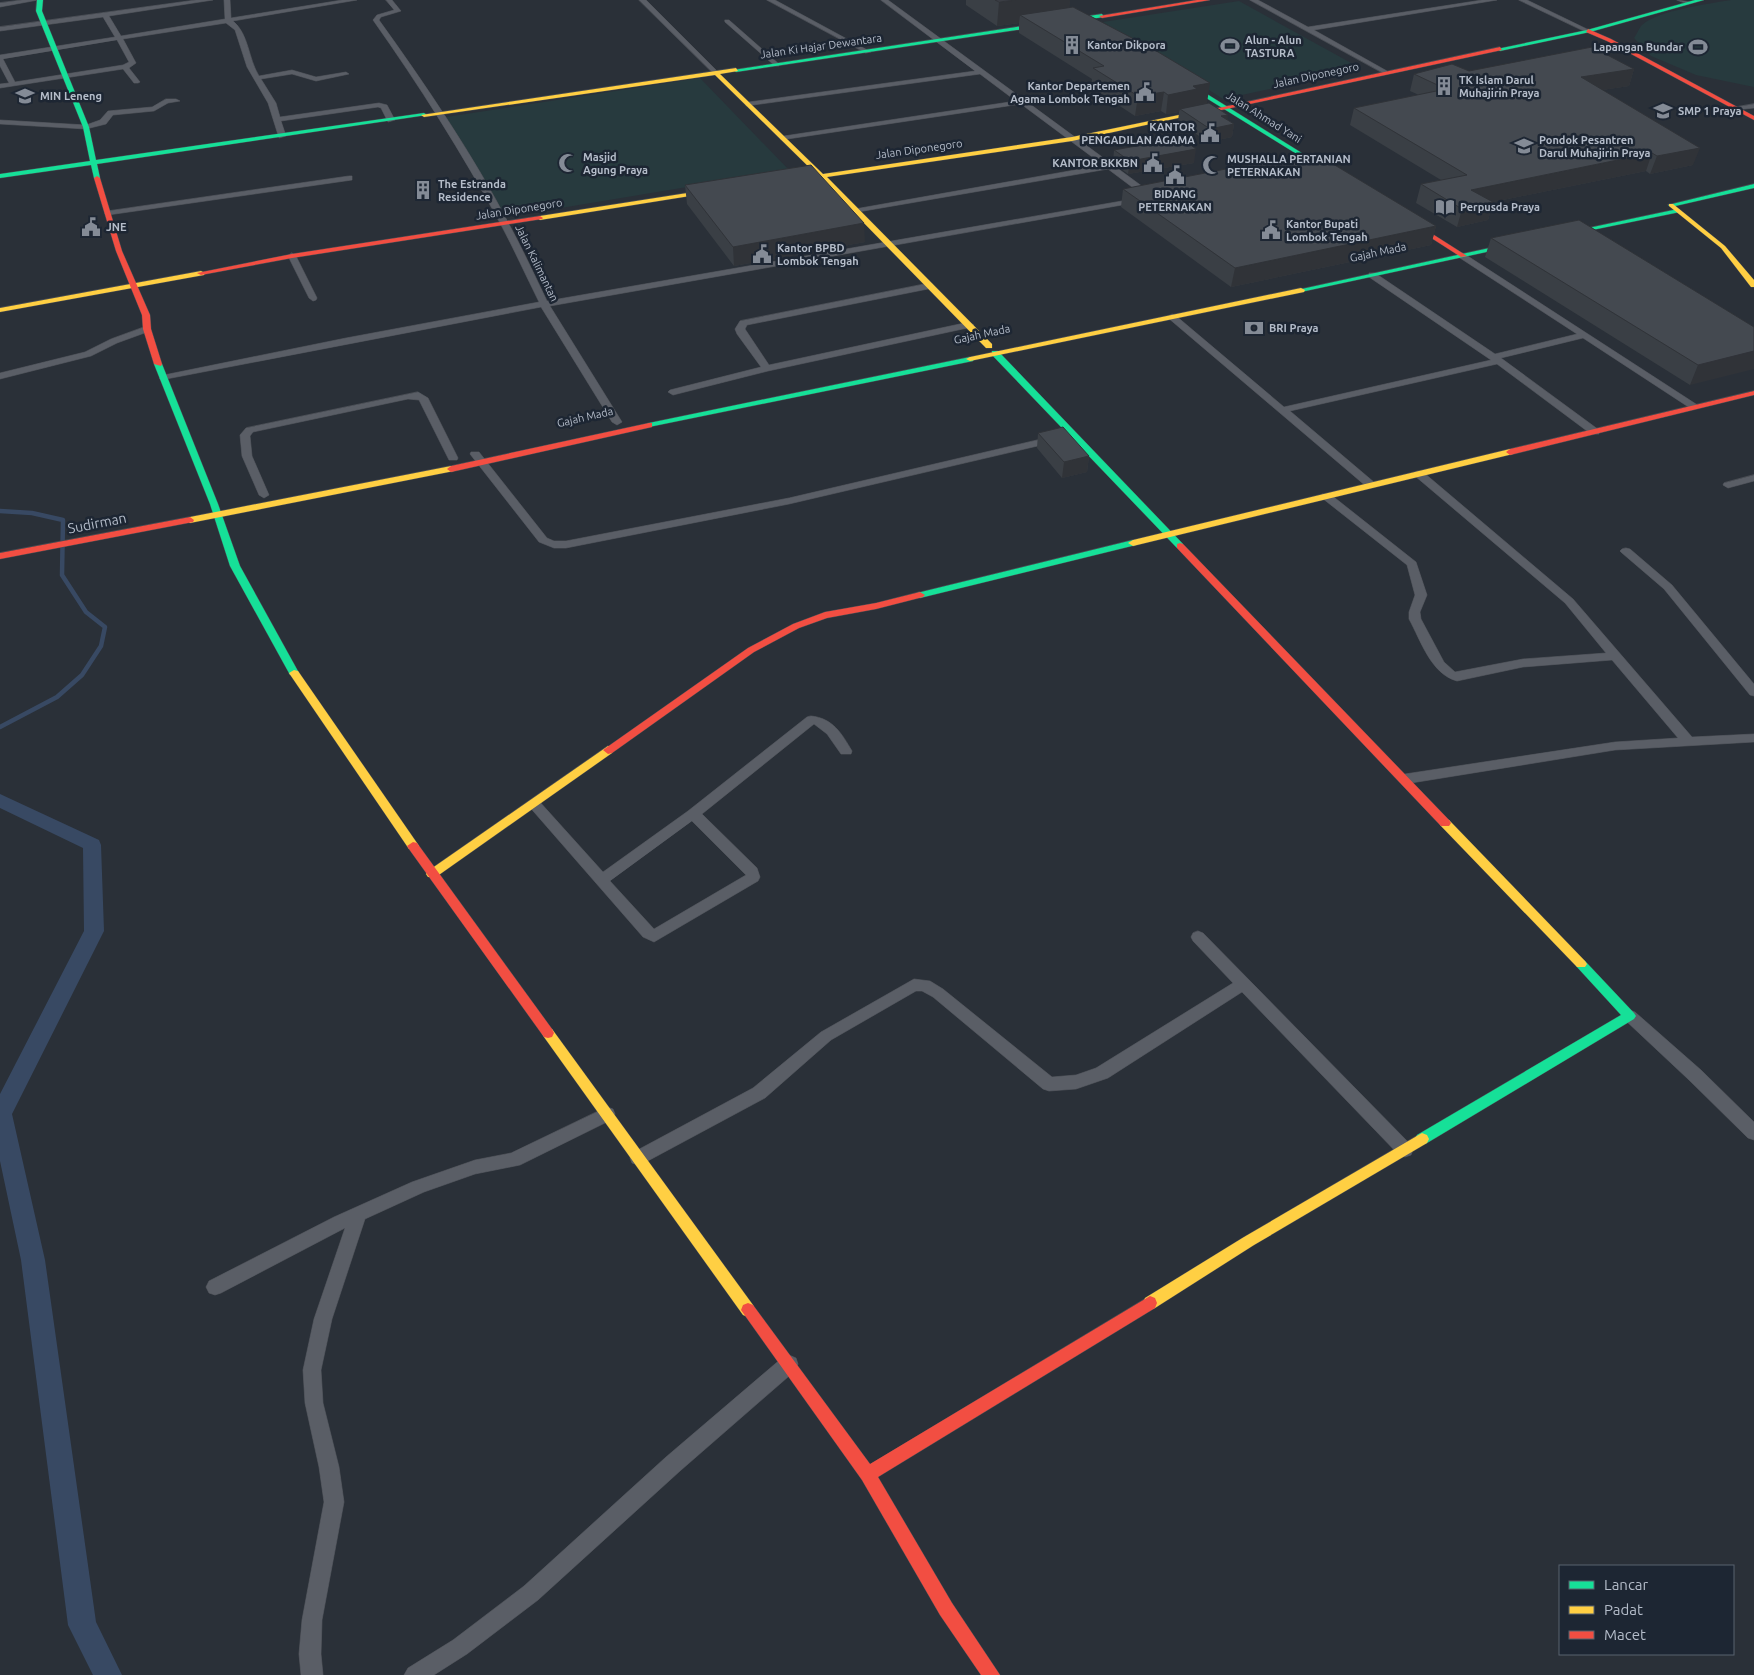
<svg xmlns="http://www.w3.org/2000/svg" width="1754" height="1675" font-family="Ubuntu,sans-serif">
	<rect width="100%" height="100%" fill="#2a3038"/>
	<!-- green -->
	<path fill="#273a3e" d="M1731,0H1754V87L1696,75L1651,56L1634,38C1637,34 1639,28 1642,25C1659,10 1708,4 1731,0Z
		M1239,1L1362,69L1223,99L1103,22Z
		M700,78L789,170L506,217L446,117Z"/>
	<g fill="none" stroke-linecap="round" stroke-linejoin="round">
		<!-- stream -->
		<path stroke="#384963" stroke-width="4.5" d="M0,511L32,513L63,520L62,575L86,612L105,627L101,646L82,675L57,697L0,727"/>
		<!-- canal -->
		<path fill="#384963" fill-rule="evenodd" d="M0,794L99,840L101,845L104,931L12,1114L45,1260L96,1622L122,1675H93L68,1625L21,1260L0,1161V1094L84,931L83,848L0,808Z"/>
		<!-- street casing -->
		<g stroke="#484c53" stroke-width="1">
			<path id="street" d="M22,0H38L0,7V3Z
				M196,0H213L109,16L121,36L225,19L224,0H230L231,18L342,0H357L233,21C249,34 248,58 259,76L292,70L316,77L346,72L349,74L316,81L292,74L261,79L276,103L280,117L379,103L387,105L395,120L388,122L381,108L378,107L281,121L286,136L279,138L268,103L247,67L235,30L226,23L123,39L136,63L129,68L140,82L138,83H134L123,69L0,88V84L9,83L0,66V55L115,37L103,17L0,31V27ZM117,40L129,62L123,65L15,82L3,59Z
				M386,0H392L401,11L381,17L379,20C425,84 474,156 510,226C523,250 535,276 547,301L1139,198L1143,200L1139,202L550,306L622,422L617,425L612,422L541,307L161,380L159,378L164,375L346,338L539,302C526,276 514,249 500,223C462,153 419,85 373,20L377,15L394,10Z
				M639,0H646L719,73V75H715Z
				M767,0H775L871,52L866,53Z
				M881,0H888L1154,195V199H1148L1108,169L852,213V209H855L1103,165L1021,104L781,140L780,138L784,136L1016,101L980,74L746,106V102H749L975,71Z
				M1250,0H1258L1308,27L1482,0H1497L1314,30L1387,71V73L1385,74Z
				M1519,0H1527L1591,31L1586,32Z
				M1677,0L1691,2L1688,4Z
				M725,20H729L779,64V66H775L725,22Z
				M166,99H176L180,101L168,103L154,111L113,115L106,124L86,129L0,124V120L86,125L100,120L108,111L152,107Z
				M1754,104V108L1735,110L1731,108Z
				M349,176H352V180L108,215L104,213L108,211Z
				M292,253L296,256L317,298L316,300L313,301L309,298L288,256Z
				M1463,253L1699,406L1694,409L1690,408L1583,338L1501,358L1599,430V434H1591L1497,364L1290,411L1375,483L1376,485L1375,487H1367L1167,317L1172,314L1175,315L1284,407L1491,360L1369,277V273H1375L1495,354L1577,334L1460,258L1459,256Z
				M930,283L933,284V288L747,325L745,329L769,365L969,322L974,325L972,327L768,371L673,395L668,392L670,390L761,367L737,334L735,329L740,321Z
				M147,326L150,327V331L117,343L91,356L0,379V373L85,352L111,339Z
				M418,392L428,398L458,458L457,460H449L419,400L408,399L253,432L250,436L252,456L269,495L264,498L259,495L242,456L240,435L246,428Z
				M1055,436L1059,437V441L789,504L566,548H554L539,542L470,454L471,452H479L547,538L554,541H566L789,498Z
				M1419,471L1423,472L1573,599L1692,737L1754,734V742L1615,750L1405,784L1400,782L1398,779L1400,776L1405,774L1615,742L1678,738L1612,660L1523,667L1457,681C1431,674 1421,641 1409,619V612L1415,595L1407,565L1322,498L1321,496L1322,494H1330L1416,562L1427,595L1420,612L1421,619L1444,662L1455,672L1523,659L1606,653L1565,603L1415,476L1414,474L1415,472Z
				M1754,475V481L1728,488L1723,485L1724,483Z
				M1626,548L1630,549L1672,585L1754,684V696L1750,695L1664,589L1622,553L1620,551L1622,549Z
				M811,716C833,718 842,734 852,751L851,754H841L827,734L814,724L702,814L757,868L760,877L758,881L654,942L643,937L527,804L529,801H539L603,872L688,811L807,717ZM692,821L746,875L654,929L610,881Z
				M1198,931L1203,933L1411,1145L1413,1150L1411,1155L1405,1157L1399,1155L1242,992L1108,1078L1076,1089L1049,1091L1043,1089L933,997L922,991H916L831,1040L765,1098L644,1163L638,1165L632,1163L630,1158L632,1153L753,1088L821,1032L914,979L930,981L943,989L1052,1077L1076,1075L1096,1068L1233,983L1193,941L1191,937L1193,933Z
				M1630,1010L1635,1012L1701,1070L1754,1122V1140L1748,1138L1689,1080L1625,1020L1622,1016L1625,1012Z
				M607,1107L613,1109L615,1114L613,1119L520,1165L475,1174L424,1192L365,1219L332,1319L321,1370L323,1403L339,1467L344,1502L322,1620L321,1654L323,1675H301L299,1654L302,1620L324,1502L319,1467L305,1403L303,1370L314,1319L345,1228L221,1293L215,1295L209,1293L206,1287L209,1281L334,1217L412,1182L475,1160L511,1153Z
				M789,1355L796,1358L798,1364L796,1370L680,1471L538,1600L467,1654L434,1675H404L408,1668L453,1640L524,1586L666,1457L782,1358Z"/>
		</g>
		<!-- fast casing -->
		<g stroke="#484c53" stroke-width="1">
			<path id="fast" d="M37,0H43L42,11L89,127L96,160L424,113L427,115L97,164L100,178L97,180L94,178L91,165L0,178V174L90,161L83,127L36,11Z
				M1695,0H1704L1590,32L1500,51L1497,49L1587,30Z
				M1102,14L1104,17L736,72L733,70Z
				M1182,81H1186L1326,168L1321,169L1182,83Z
				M1754,184V188L1671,207L1668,205Z
				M1678,209L1680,210V212L1563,236L1560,234Z
				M1517,242L1520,244L1519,245L1301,292L1297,290Z
				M992,351H998L1183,544V548H1177L992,355Z
				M970,357L974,359L973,361L649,427L645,425L649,423Z
				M155,362L162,364L218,504L240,566L299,673L298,675H290L289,673L230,566L210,504L154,364Z
				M1133,540L1138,543L1136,545L920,598L915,595L917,593Z
				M1581,959L1585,961L1634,1013L1636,1016L1634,1019L1427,1143L1422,1145L1417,1143L1415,1139L1417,1135L1621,1015L1577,967L1575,964L1577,961Z"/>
		</g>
		<!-- slow casing -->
		<g stroke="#484c53" stroke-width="1">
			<path id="slow" d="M736,68L738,71L720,74L823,174L1072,137L1203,110L1206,112L1072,141L827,177L992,344V348H986L820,178L792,181V179L817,175L715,75L424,117L421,115Z
				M713,189L716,191L715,192L540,220L537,218L540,216Z
				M1669,204H1673L1725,246L1754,280V287H1751L1721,248L1669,206Z
				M201,271L205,273L204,275L0,312V308Z
				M1301,288L1305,290L1304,292L970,361L966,359L970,357Z
				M1510,449L1513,450V454L1133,546L1128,543L1133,540Z
				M451,466L455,469L454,471L190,523L186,520L190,517Z
				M294,670L298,671L417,843L419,846L417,849H409L289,673Z
				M608,746L612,747L613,750L612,753L436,877H428L426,874L428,871Z
				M1445,819L1449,820L1585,961L1587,964L1585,967H1577L1441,826L1439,823L1441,820Z
				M548,1028L552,1029L753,1305L755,1310L753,1315L748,1317L743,1315L544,1037L542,1033L544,1029Z
				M1422,1133L1427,1135L1429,1139L1427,1143L1254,1245L1155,1308L1150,1310L1145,1308L1143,1303L1145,1298L1244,1237Z"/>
		</g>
		<!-- jam casing -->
		<g stroke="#484c53" stroke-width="1">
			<path id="jam" d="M1197,0H1210L1102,18L1099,16Z
				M1588,29L1611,39L1754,116V120L1607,41L1586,32Z
				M1500,47L1502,50L1203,114L1200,112Z
				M97,176L100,178L122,251L150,315L151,329L162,364L161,366L154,364L143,329L142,315L116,251L94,178Z
				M540,216L543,218L542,219L292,258L201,275L197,273L292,254Z
				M1408,221H1412L1467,256L1461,257L1408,223Z
				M1754,391V395L1510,455L1506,452L1510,449Z
				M649,423H652V427L451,472L447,469L451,466Z
				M190,517L194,520L193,522L0,559V553Z
				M1180,543L1183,544L1449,820L1451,823L1449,826H1441L1177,548V544Z
				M920,592L925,595L923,597L876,609L827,618L799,628L754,652L612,753L608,754L603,750L748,648L793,624L825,612L876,603Z
				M413,842L417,843L552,1029L554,1033L552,1037L548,1038L544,1037L409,849L407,846Z
				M1150,1296L1155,1298L1157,1303L1155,1308L878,1477L952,1603L1000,1675H981L940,1615L862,1480L741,1310L743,1305L748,1303L753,1305L870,1464Z"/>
		</g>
		<!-- street -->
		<use href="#street" fill="#5a5e66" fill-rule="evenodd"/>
		<!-- fast -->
		<use href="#fast" fill="#16e098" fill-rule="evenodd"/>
		<!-- slow -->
		<use href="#slow" fill="#ffcf43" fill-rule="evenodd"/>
		<!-- jam -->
		<use href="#jam" fill="#f24e42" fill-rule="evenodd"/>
	</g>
	<!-- wall -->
	<path fill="#3a3f45" d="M966,0H1070L1069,8L1207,103L1195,105V106L1228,120L1234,124L1232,137L1208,142L1178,122L1179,112L1166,114L1161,111L1135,116L1091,87L1092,79L1019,33V23L997,26L966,5Z
		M1634,69L1629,86L1602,90L1693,165L1650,174L1646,171L1493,202L1488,220L1457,227L1416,203L1421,184L1441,180L1350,125L1354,108L1419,95L1410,91L1414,74L1469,71Z
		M1114,150L1194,163L1128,174L1113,163Z
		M685,185L865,242L734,266L687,204Z
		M1123,189L1436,226L1431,245L1231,287L1121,207Z
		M1491,238L1754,327L1690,385L1485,257Z
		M1038,433L1089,456L1087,472L1062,478L1037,448Z"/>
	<!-- shaded-wall -->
	<path fill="#303338" d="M1016,0H1070L1069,16L1020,15L1019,23L997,26L999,2Z
		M1634,69L1629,86L1576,94L1581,77Z
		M1210,83L1207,103L1195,105V108L1180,109L1179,112L1166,114L1168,95L1193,86Z
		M1164,92L1161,111L1135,116L1138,96Z
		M1228,115L1227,125L1234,124L1232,137L1208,142L1210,129L1221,116Z
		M1700,148L1693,165L1650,174L1657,156Z
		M1196,149L1194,163L1128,174L1130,161Z
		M1652,153L1646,171L1493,202L1488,220L1457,227L1462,209L1471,190Z
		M864,223L865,242L734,266L733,247Z
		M1436,226L1431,245L1231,287L1235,268Z
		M1754,351V369L1690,385L1698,365Z
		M1089,456L1087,472L1062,478L1064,462Z"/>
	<!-- building -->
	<path fill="#444950" stroke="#303338" d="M995,0H1016L999,2Z
		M1073,7L1153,49L1210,83L1193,86L1197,89L1168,95L1164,92L1138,96L1093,68L1104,66L1020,15Z
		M1592,47L1634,69L1581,77L1700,148L1657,156L1652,153L1471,190L1493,202L1462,209L1421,184L1467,175L1354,108L1446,89L1414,74L1452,64L1469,71Z
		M1209,103L1228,115L1221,116L1234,124L1210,129L1180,109Z
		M1181,138L1196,149L1130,161L1114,150Z
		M1313,152L1436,226L1235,268L1123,189Z
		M811,165L864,223L733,247L685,185Z
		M1579,220L1754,327V351L1698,365L1491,238Z
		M1063,427L1089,456L1064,462L1038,433Z"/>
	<!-- icons -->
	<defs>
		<g id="building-bare" transform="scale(1.5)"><path d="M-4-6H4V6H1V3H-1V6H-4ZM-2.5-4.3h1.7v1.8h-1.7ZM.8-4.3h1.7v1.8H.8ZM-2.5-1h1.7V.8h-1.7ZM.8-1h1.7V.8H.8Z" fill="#848b96" stroke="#1d2633" stroke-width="2.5" paint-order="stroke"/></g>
		<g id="stadium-bare" transform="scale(1.5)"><path d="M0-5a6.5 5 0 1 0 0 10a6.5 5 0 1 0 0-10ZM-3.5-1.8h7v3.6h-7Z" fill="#848b96" stroke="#1d2633" stroke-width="2.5" paint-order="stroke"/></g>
		<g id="civic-bare" transform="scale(1.5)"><path d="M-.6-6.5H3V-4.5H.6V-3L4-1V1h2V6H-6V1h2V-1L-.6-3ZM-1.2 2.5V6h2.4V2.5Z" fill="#848b96" stroke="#1d2633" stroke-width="2.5" paint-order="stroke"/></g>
		<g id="school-bare" transform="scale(1.5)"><path d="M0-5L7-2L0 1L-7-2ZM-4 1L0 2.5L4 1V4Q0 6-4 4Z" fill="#848b96" stroke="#1d2633" stroke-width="2.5" paint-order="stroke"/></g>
		<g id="mosque-bare" transform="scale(1.5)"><path d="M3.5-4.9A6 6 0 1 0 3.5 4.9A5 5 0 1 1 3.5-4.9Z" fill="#848b96" stroke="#1d2633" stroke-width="2.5" paint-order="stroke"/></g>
		<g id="library-bare" transform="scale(1.5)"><path d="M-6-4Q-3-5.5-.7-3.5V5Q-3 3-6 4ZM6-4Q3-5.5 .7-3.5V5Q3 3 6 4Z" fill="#848b96" stroke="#1d2633" stroke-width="2.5" paint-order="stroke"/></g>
		<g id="bank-bare" transform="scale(1.5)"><path d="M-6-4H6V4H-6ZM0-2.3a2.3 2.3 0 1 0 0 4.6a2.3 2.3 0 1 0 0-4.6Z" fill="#848b96" stroke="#1d2633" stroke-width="2.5" paint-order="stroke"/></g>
	</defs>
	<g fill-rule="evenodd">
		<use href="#building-bare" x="1072" y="45"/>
		<use href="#stadium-bare" x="1230" y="46"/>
		<use href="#stadium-bare" x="1698" y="47"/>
		<use href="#building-bare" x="1444" y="86"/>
		<use href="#civic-bare" x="1145" y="92"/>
		<use href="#school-bare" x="25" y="96"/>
		<use href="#school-bare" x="1663" y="111"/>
		<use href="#civic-bare" x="1210" y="133"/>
		<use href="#school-bare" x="1524" y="146"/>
		<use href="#mosque-bare" x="568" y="163"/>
		<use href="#civic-bare" x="1153" y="163"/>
		<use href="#mosque-bare" x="1212" y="165"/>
		<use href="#civic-bare" x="1175" y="175"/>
		<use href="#building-bare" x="423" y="190"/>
		<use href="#library-bare" x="1445" y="207"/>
		<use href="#civic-bare" x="91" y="227"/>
		<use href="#civic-bare" x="1271" y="230"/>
		<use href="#civic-bare" x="762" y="254"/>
		<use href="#bank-bare" x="1254" y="328"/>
	</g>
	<g text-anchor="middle" stroke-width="5" stroke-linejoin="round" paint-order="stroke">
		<!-- far-poi labels -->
		<g font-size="11" font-weight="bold" fill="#b4bcc9" stroke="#1d2633" text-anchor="start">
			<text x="1245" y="44">Alun - Alun<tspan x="1245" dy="13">TASTURA</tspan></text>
			<text x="1087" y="49">Kantor Dikpora</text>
			<text x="1683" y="51" text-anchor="end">Lapangan Bundar</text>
			<text x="1459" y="84">TK Islam Darul<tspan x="1459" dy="13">Muhajirin Praya</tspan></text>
			<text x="1130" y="90" text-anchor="end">Kantor Departemen<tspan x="1130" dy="13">Agama Lombok Tengah</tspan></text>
			<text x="40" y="100">MIN Leneng</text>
			<text x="1678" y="115">SMP 1 Praya</text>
			<text x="1195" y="131" text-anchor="end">KANTOR<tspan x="1195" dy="13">PENGADILAN AGAMA</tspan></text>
			<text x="1539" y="144">Pondok Pesantren<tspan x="1539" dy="13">Darul Muhajirin Praya</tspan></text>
			<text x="583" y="161">Masjid<tspan x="583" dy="13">Agung Praya</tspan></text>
			<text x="1227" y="163">MUSHALLA PERTANIAN<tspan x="1227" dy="13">PETERNAKAN</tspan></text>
			<text x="1138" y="167" text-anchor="end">KANTOR BKKBN</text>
			<text x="438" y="188">The Estranda<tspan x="438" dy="13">Residence</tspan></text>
			<text x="1175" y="198" text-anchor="middle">BIDANG<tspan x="1175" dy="13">PETERNAKAN</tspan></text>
			<text x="1460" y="211">Perpusda Praya</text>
			<text x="1286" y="228">Kantor Bupati<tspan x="1286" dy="13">Lombok Tengah</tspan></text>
			<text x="106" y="231">JNE</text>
			<text x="777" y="252">Kantor BPBD<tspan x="777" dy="13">Lombok Tengah</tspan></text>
			<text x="1269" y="332">BRI Praya</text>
		</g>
		<!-- far-street labels -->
		<g font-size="11" fill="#b4bcc9" stroke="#1d2633">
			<text transform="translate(821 46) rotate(-8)" y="4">Jalan Ki Hajar Dewantara</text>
			<text transform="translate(1316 75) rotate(-12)" y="4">Jalan Diponegoro</text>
			<text transform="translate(1264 117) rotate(32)" y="4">Jalan Ahmad Yani</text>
			<text transform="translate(919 149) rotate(-8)" y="4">Jalan Diponegoro</text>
			<text transform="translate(519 209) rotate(-9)" y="4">Jalan Diponegoro</text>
			<text transform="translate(1378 252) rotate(-12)" y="4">Gajah Mada</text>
			<text transform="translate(537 263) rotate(64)" y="4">Jalan Kalimantan</text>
			<text transform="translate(982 334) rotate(-12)" y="4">Gajah Mada</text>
			<text transform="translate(585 417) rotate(-13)" y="4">Gajah Mada</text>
		</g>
		<!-- street labels -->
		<g font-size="14" fill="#b4bcc9" stroke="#1d2633">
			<text transform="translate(97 523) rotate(-11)" y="5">Sudirman</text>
		</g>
	</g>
	<!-- legend -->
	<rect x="1559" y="1565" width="175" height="90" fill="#1d2633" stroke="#59626f"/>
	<rect x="1569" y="1581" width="25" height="8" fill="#16e098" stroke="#59626f"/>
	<text x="1604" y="1590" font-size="15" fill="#b4bcc9">Lancar</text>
	<rect x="1569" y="1606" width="25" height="8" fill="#ffcf43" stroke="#59626f"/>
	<text x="1604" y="1615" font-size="15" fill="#b4bcc9">Padat</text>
	<rect x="1569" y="1631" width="25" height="8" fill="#f24e42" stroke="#59626f"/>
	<text x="1604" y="1640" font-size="15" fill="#b4bcc9">Macet</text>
</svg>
